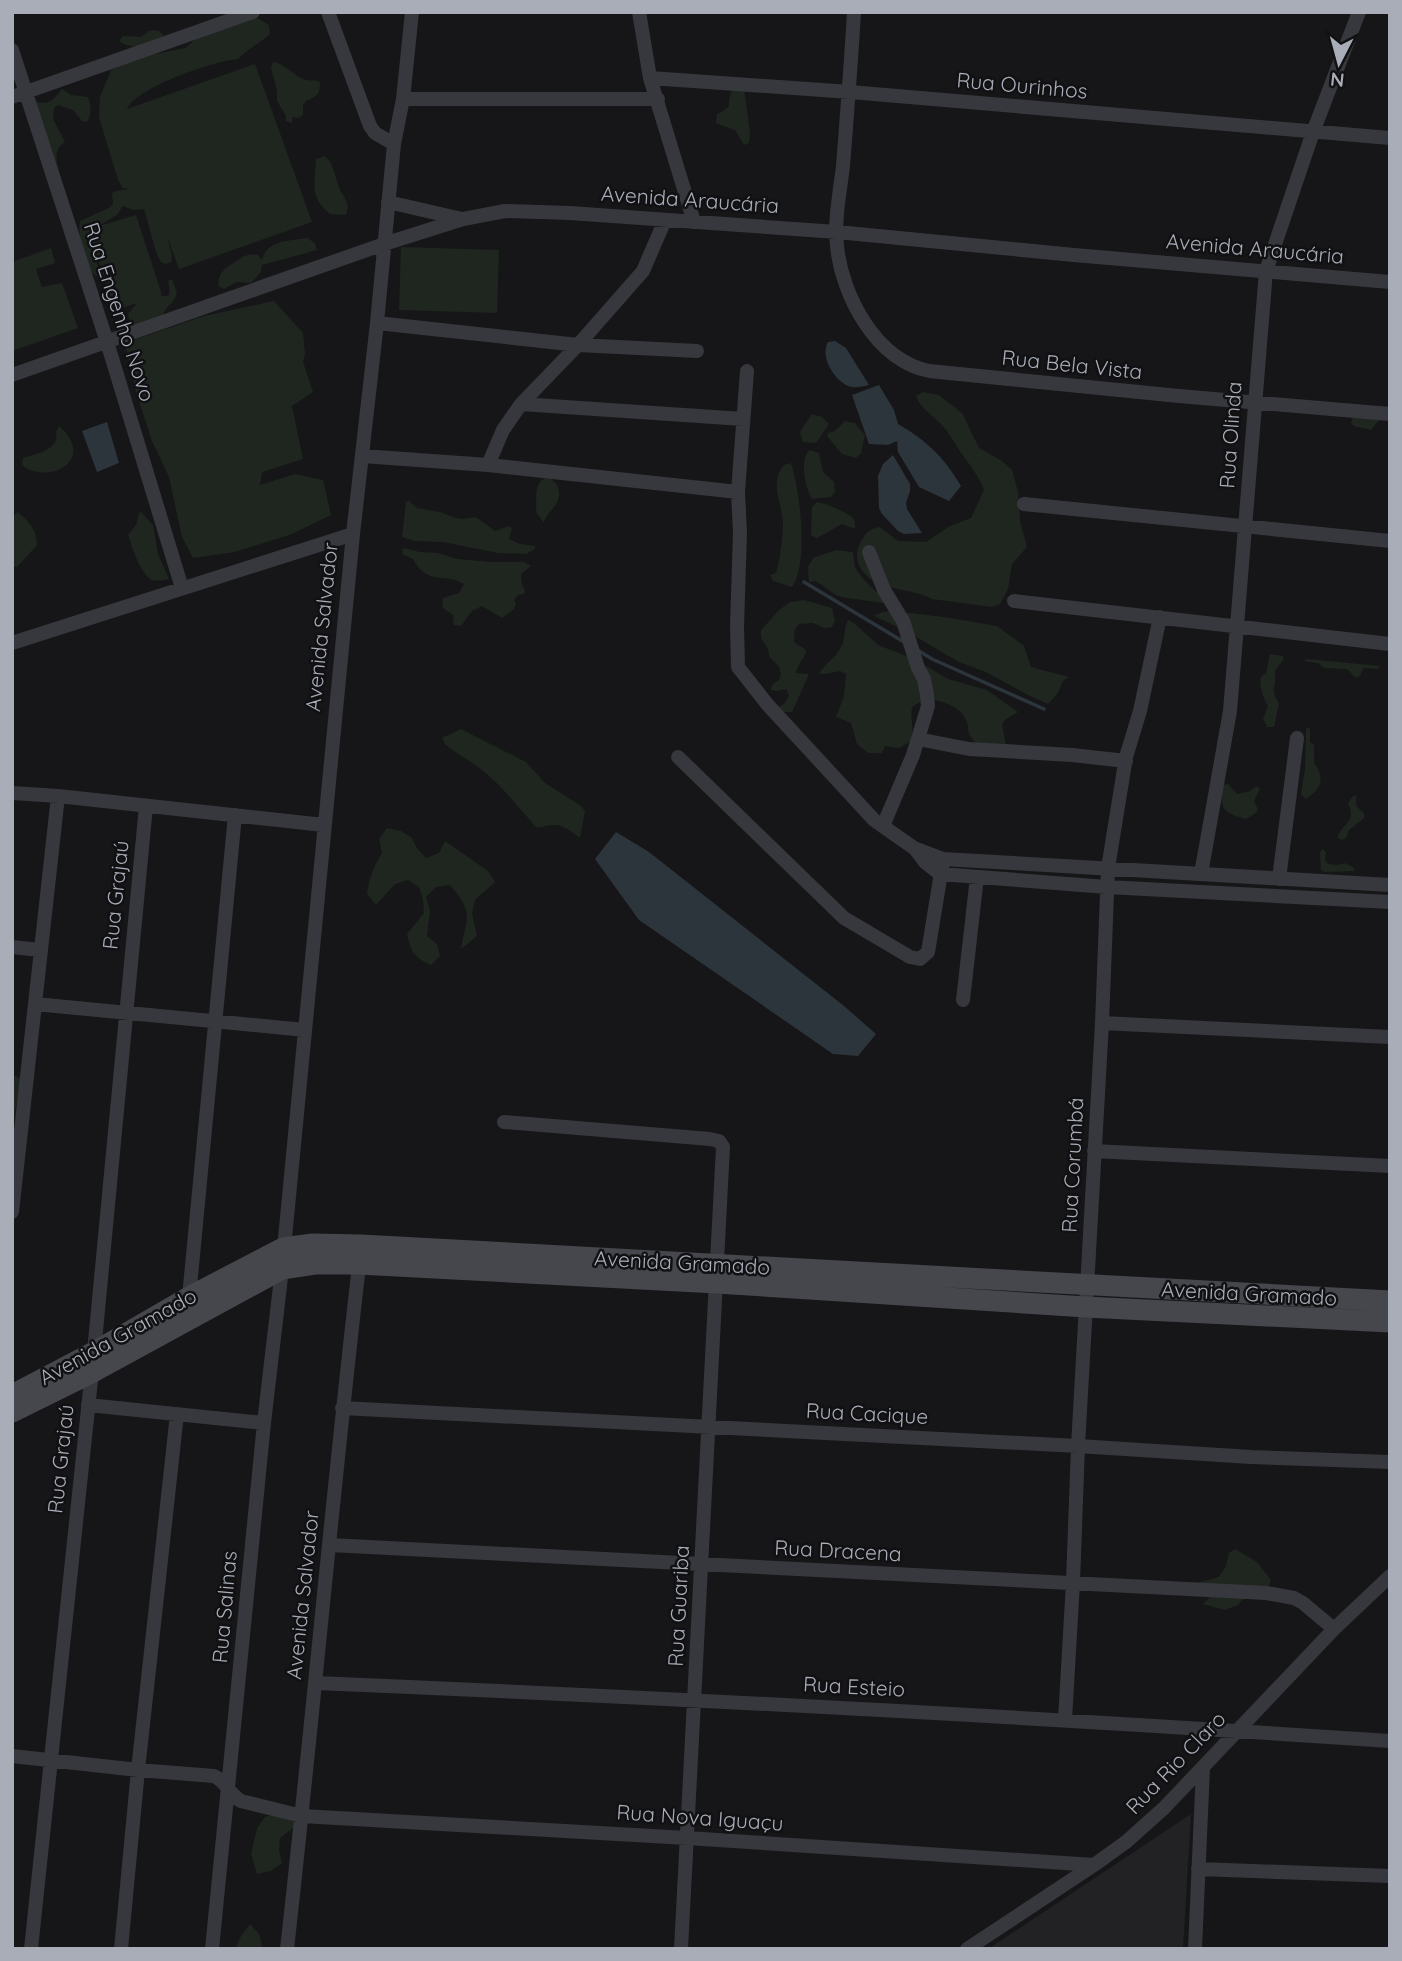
<svg xmlns="http://www.w3.org/2000/svg" width="1402" height="1961" font-family="Quicksand,sans-serif">
	<rect width="100%" height="100%" fill="#161618"/>
	<!-- built -->
	<path fill="#222225" d="M1191,1814L1183,1949H988Z"/>
	<!-- green -->
	<path fill="#1e261f" d="M254,16L269,25L270,34C259,44 247,49 238,59C214,61 137,87 127,109L255,64L312,222L179,269L167,236L172,256L171,262L166,264L161,262L156,252L144,209L133,210L123,206L117,215L99,226L136,215L162,295L160,296H168L170,292L168,281L172,279L177,293C174,304 166,305 161,318L137,329L131,325L128,314L137,303L115,310L92,241L93,253L101,273L97,277C84,268 77,237 80,221L109,208L113,204L112,193L116,191L130,189L123,188L118,180L99,117L100,97L111,70L136,58L185,48L198,37Z
		M154,30L159,31L164,36L162,41C148,44 132,51 119,41L123,36L141,37L149,31Z
		M273,62C289,64 298,84 315,80L320,82C320,95 317,96 306,101L303,105V115L298,118L292,117V123L286,121V116L277,101V90L271,68Z
		M744,87L750,134L749,143L744,145L735,130L716,123L717,114C736,105 725,106 732,90Z
		M62,89L71,95L88,97C91,104 92,115 87,122L82,121L73,110L58,105L54,108L53,119L65,142C52,149 57,163 60,175L35,102C52,104 52,101 62,89Z
		M325,156L331,163L340,190L345,198L348,206L346,215L330,214C309,197 315,183 316,159Z
		M307,238L315,243L317,250L262,265L261,272L251,283L237,282L224,289L218,286C219,272 224,269 235,262C244,256 247,253 258,255L262,260C267,240 289,241 307,238Z
		M401,247L499,250L497,313L399,310Z
		M51,248L55,263L36,269L42,287L62,283L78,328L12,351V262Z
		M274,301L303,333L305,354L303,362L313,392L292,406L303,459L262,472L260,485L295,474L323,480L331,515L292,534L235,552L193,558L182,537L169,477L152,441L136,392L125,343L204,316Z
		M923,392L939,395L962,413L979,448L1002,461L1012,470L1018,492L1020,521L1027,547L1012,564L1008,589L1000,604L992,607L932,599C909,586 872,593 859,565C855,555 857,547 863,538C867,531 872,528 880,527L898,541L926,542L950,526L971,518L984,490C979,477 972,468 964,457C956,446 951,435 942,425C933,416 920,408 916,396Z
		M812,414L822,417L829,424L816,443L803,442L800,432Z
		M1354,415L1380,419L1371,430L1354,426L1351,423Z
		M845,421L855,423L865,435L861,453L856,458L842,454L827,436L828,433L835,431Z
		M59,426C98,460 48,486 22,465L23,458C36,454 60,450 56,432Z
		M810,450L819,453L823,472L834,482L835,492L831,497L812,499C805,488 799,459 810,450Z
		M791,463C800,490 809,564 792,587L773,581L770,575L776,573C780,562 783,535 783,523C782,503 769,482 784,465Z
		M547,477C560,482 563,496 554,507C549,514 546,514 544,523L536,512C537,499 533,482 547,477Z
		M409,501L417,508L440,512L453,517L461,519L476,517L495,531L509,526L512,529L509,539L520,544L535,546V549L526,554L498,553L443,542L414,541L402,537L406,502Z
		M817,502C825,503 846,512 852,517C856,522 855,523 855,529L842,524L817,538L811,535L812,507Z
		M140,511L153,525L158,554L169,579C164,580 158,582 152,580C141,575 132,547 128,535L136,525Z
		M18,512C29,521 37,530 37,545L18,566L12,568V517Z
		M403,548L420,552L438,553L457,559L490,562H524L531,566L521,574L522,585L525,591L524,594L518,595L514,600L516,603L514,609L502,618L482,606L472,611L461,626L454,625L453,615L443,608L442,604L443,598L459,593L464,584C443,572 427,586 413,559L402,554Z
		M836,550L853,552L855,568L865,581L886,601L883,603L841,597L834,594L816,581L809,582L808,567L813,558Z
		M804,600L832,608L835,621L832,627L824,628L813,623L799,624L795,629L794,642L806,650C805,659 797,664 796,673L809,674L792,712H781L779,707L785,703L789,695L786,689L778,691L770,690L773,684L779,680L781,674L779,667L769,656L768,649L761,638V630L779,610L790,602Z
		M892,611L944,617L997,626L1024,646L1031,667L1069,677L1063,681L1058,693L1048,704L1030,696L986,672L959,662L906,631L874,616L882,612Z
		M848,620L854,623L878,645L914,659L948,679L987,690L1018,712L1006,719L1002,724L1006,745L976,743C964,731 971,729 965,718C960,706 937,699 925,699L912,707C910,719 915,730 910,742L899,748L885,746L882,753H868L857,744L851,723L836,717L844,696L846,674L840,671L826,674H819C825,663 836,658 841,647C846,638 843,629 848,620Z
		M1270,654L1283,656V660L1275,671C1277,688 1269,688 1279,703L1274,727H1267L1263,719L1268,706C1264,700 1258,684 1261,677C1262,675 1265,674 1266,673C1268,668 1268,660 1270,654Z
		M1307,659L1380,666L1377,669L1363,668L1360,676L1356,678L1347,669L1324,668L1318,663L1303,661Z
		M1306,727L1310,729V742L1314,745V763C1326,779 1321,789 1306,799L1301,794L1305,768Z
		M461,729L526,762L545,783L581,806L585,811L580,838C572,832 563,824 553,825C547,825 543,828 536,827C517,806 504,788 482,770C470,760 456,754 445,744L442,738Z
		M1228,784L1237,794L1250,791L1257,786L1260,789L1254,801L1258,809L1256,813L1246,819C1223,813 1219,808 1223,785Z
		M1353,796H1357C1354,806 1357,807 1364,813V818L1349,830L1346,838L1341,840L1337,837C1343,823 1357,822 1348,803Z
		M387,828L401,831L411,837L417,848L426,858L439,853L445,841L488,871L495,882L475,900L472,913L477,936L461,949C462,939 466,928 467,920C468,907 458,894 450,885L436,887L426,897L430,910L427,936L437,944L440,956L431,965C414,958 411,951 407,934L424,913L423,900L419,887L408,880L395,884L376,905L367,894C369,878 374,866 382,853L379,839Z
		M1323,849L1326,852L1325,860L1328,864L1337,865L1345,863L1353,867L1355,871L1325,872L1321,870L1320,852Z
		M12,1075L20,1078V1085L12,1129Z
		M1235,1549L1257,1562L1271,1580L1269,1586L1242,1600L1238,1605L1225,1610L1203,1604L1211,1596L1194,1586L1200,1582L1219,1577L1226,1566L1229,1553Z
		M276,1813L294,1820L293,1828L280,1838L279,1851L282,1863L271,1871L257,1874L251,1854L257,1828L265,1817Z
		M250,1924L259,1934L263,1949H235L241,1936Z"/>
	<!-- water -->
	<path fill="#2c353c" d="M835,341L846,348L869,385C864,386 858,388 852,387C836,384 819,357 828,342Z
		M879,385L894,410L898,424C927,441 944,457 961,486L949,501L919,487L898,452L897,441L888,445L869,444L852,395Z
		M107,422L119,463L97,472L82,431Z
		M893,455L910,484V491L906,503L907,509L922,533L904,534L898,531L882,514L879,508L878,476L883,464Z
		M616,832L649,852L844,1006L876,1034L858,1056L833,1054L639,920L595,859Z"/>
	<g fill="none" stroke-linecap="round" stroke-linejoin="round">
		<!-- stream -->
		<path stroke="#2c353c" stroke-width="3.5" d="M804,582L904,642
			M916,649L932,659L1044,709"/>
		<!-- street -->
		<path stroke="#37383d" stroke-width="14" d="M328,12L370,126L375,133L394,144
			M639,12L650,78L694,222
			M854,12C851,64 847,115 843,166C840,192 834,220 837,246C842,296 876,360 929,371L1179,396L1390,414
			M12,50L107,342L182,588
			M650,78L850,92L1390,138
			M12,97L253,12
			M403,99H658
			M388,202L462,219
			M377,323L578,345L697,351
			M747,371L738,492L740,533L737,626L738,667L767,704L874,820L914,848L943,859L1390,885
			M12,375L384,244L463,219L505,211L570,213L837,232L1074,255L1390,282
			M521,404L743,419
			M362,456L488,465L738,492
			M488,465L503,430L521,404L578,345L643,271L665,220
			M1024,504L1390,541
			M869,552L884,590L903,621L918,668L924,679L927,695L928,706L913,755L883,826
			M1014,601L1390,644
			M12,643L353,534
			M918,739L969,749L1072,755L1126,761
			M678,757L844,918L910,957L920,959L928,952L942,867
			M12,793L58,796L324,825
			M916,850L925,862L940,874L1107,887L1390,902
			M1201,874L1230,711L1266,271L1313,132L1359,12
			M1279,879L1297,738
			M12,947L40,950
			M963,1000L977,877
			M35,1004L305,1030
			M1102,1023L1390,1037
			M504,1122L710,1139L719,1141L723,1147L681,1949
			M1094,1151L1390,1166
			M12,1212L58,796
			M189,1297L235,815
			M88,1405L264,1423
			M342,1408L1078,1446L1251,1457L1390,1462
			M330,1545L1266,1593L1294,1598L1303,1603L1334,1629
			M316,1683C674,1698 1032,1717 1390,1741
			M1065,1720L1073,1582L1078,1446L1102,1023L1108,868L1126,757L1140,711L1160,617
			M12,1756L138,1770L214,1776C226,1781 230,1795 241,1801L302,1816L687,1838L1094,1865
			M1198,1869L1390,1876
			M31,1949L94,1352L146,806
			M121,1949L138,1770L177,1414
			M212,1949L264,1423L282,1269L353,534L377,323L394,144L403,99L412,12
			M287,1949C313,1718 333,1487 360,1257
			M967,1949L1094,1865L1126,1842L1164,1808L1334,1629L1390,1576
			M1195,1949L1203,1768"/>
		<!-- secondary -->
		<path stroke="#45474d" stroke-width="21" d="M12,1395L94,1352L189,1297L283,1248L313,1244L361,1245L1390,1301
			M12,1412L91,1373L282,1269L315,1264H359L717,1283L1086,1307L1390,1322"/>
	</g>
	<g text-anchor="middle" stroke-width="5" stroke-linejoin="round" paint-order="stroke">
		<!-- street labels -->
		<g font-size="21" fill="#a8adb8" stroke="#111113">
			<text transform="translate(1022 86) rotate(5)" y="7">Rua Ourinhos</text>
			<text transform="translate(690 200) rotate(4)" y="7">Avenida Araucária</text>
			<text transform="translate(1255 249) rotate(5)" y="7">Avenida Araucária</text>
			<text transform="translate(119 312) rotate(72)" y="7">Rua Engenho Novo</text>
			<text transform="translate(1072 365) rotate(6)" y="7">Rua Bela Vista</text>
			<text transform="translate(1231 435) rotate(-86)" y="7">Rua Olinda</text>
			<text transform="translate(322 627) rotate(-84)" y="7">Avenida Salvador</text>
			<text transform="translate(116 895) rotate(-84)" y="7">Rua Grajaú</text>
			<text transform="translate(1073 1165) rotate(-87)" y="7">Rua Corumbá</text>
			<text transform="translate(682 1263) rotate(3)" y="7">Avenida Gramado</text>
			<text transform="translate(1249 1294) rotate(3)" y="7">Avenida Gramado</text>
			<text transform="translate(118 1337) rotate(-29)" y="7">Avenida Gramado</text>
			<text transform="translate(867 1414) rotate(3)" y="7">Rua Cacique</text>
			<text transform="translate(61 1459) rotate(-84)" y="7">Rua Grajaú</text>
			<text transform="translate(838 1551) rotate(3)" y="7">Rua Dracena</text>
			<text transform="translate(303 1595) rotate(-84)" y="7">Avenida Salvador</text>
			<text transform="translate(679 1606) rotate(-87)" y="7">Rua Guariba</text>
			<text transform="translate(225 1607) rotate(-85)" y="7">Rua Salinas</text>
			<text transform="translate(854 1687) rotate(3)" y="7">Rua Esteio</text>
			<text transform="translate(1176 1763) rotate(-46)" y="7">Rua Rio Claro</text>
			<text transform="translate(700 1818) rotate(4)" y="7">Rua Nova Iguaçu</text>
		</g>
	</g>
	<!-- border -->
	<rect width="1402" height="1961" fill="none" stroke="#a8adb8" stroke-width="28"/>
	<!-- north arrow -->
	<g transform="translate(1339 63) rotate(186)" stroke="#111113" stroke-width="5" paint-order="stroke">
	<path d="M0-5L12 26L0 18L-12 26Z" fill="#a8adb8"/>
	<text y="-10" font-size="19" font-weight="bold" text-anchor="middle" fill="#a8adb8">N</text>
	</g>
</svg>
